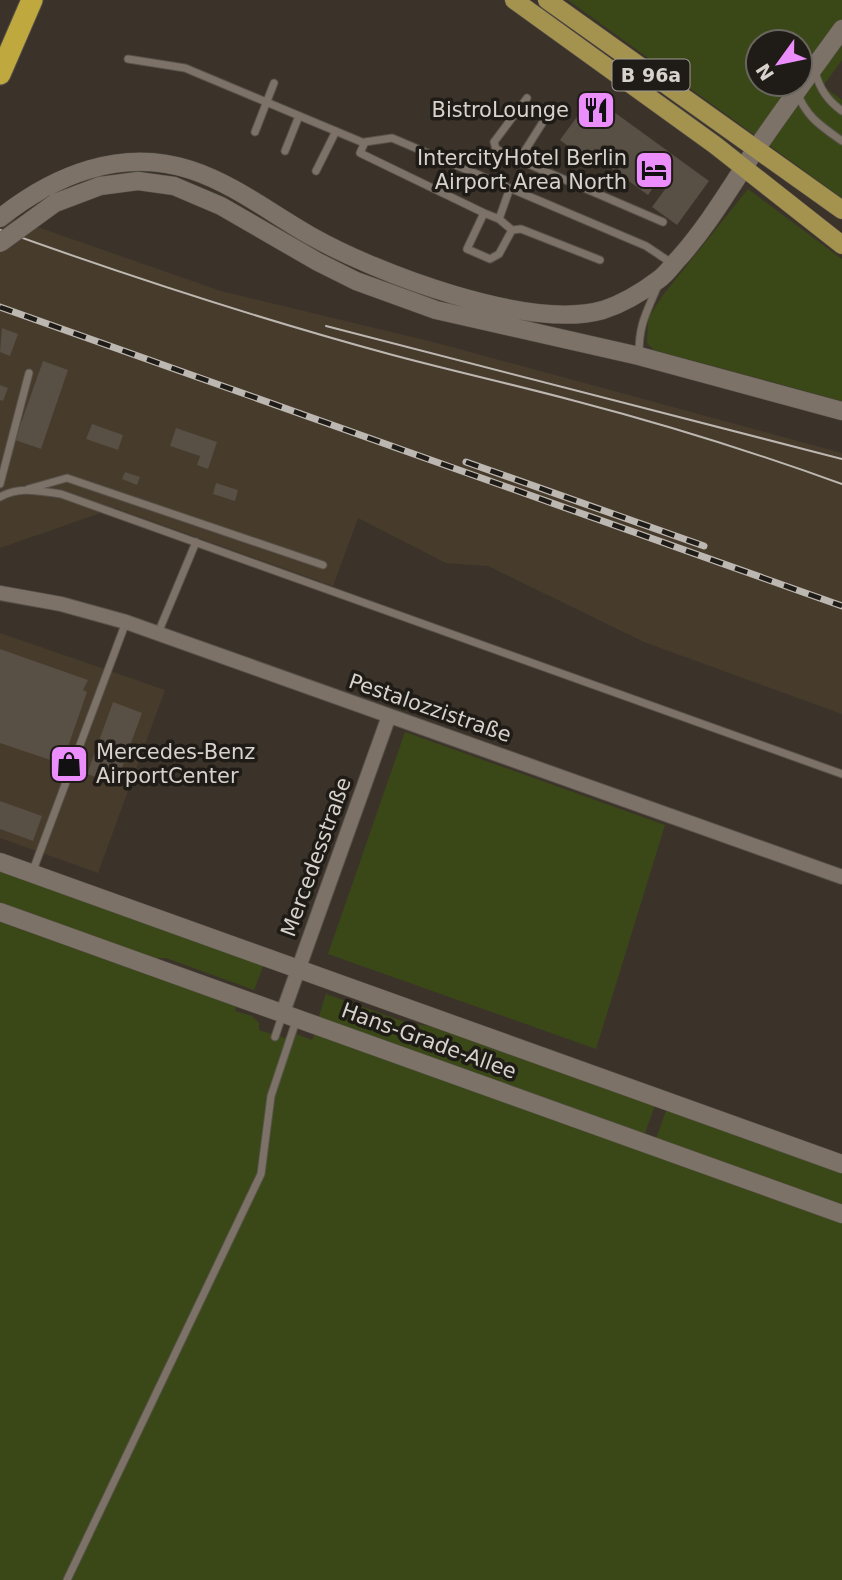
<svg xmlns="http://www.w3.org/2000/svg" width="842" height="1580" font-family="'DejaVu Sans',sans-serif">
	<rect width="100%" height="100%" fill="#3b332a"/>
	<!-- built -->
	<path fill="#473b2c" d="M0,214L221,291L433,342L842,453V714L644,642L488,566L446,563L358,518L333,586L115,508L0,548Z
		M0,633L165,690L98,873L0,838Z"/>
	<!-- green -->
	<path fill="#3a4817" fill-rule="evenodd" d="M568,0H842V60L823,86L842,100V198ZM758,42H800V84H758Z
		M748,189L842,259V401L654,350L647,343L648,318L663,295Z
		M405,732L665,825L596,1049L328,954Z
		M0,871L264,964L254,990L166,958H148L0,904Z
		M0,922L236,1006L235,1011L252,1016L259,1023V1030L284,1038L291,1032L312,1040L315,1034L842,1221V1580H0Z
		M326,994L408,1023L436,1027L655,1105L644,1136L318,1019Z
		M667,1108L842,1171V1206L656,1139Z"/>
	<!-- building -->
	<path fill="#584f45" d="M592,96L709,181L677,225L652,207L666,188L657,182L648,195L590,153L585,159L560,140Z
		M2,328L18,334L10,356L0,352Z
		M43,361L68,370L41,449L15,440Z
		M0,385L8,388L3,401L0,400Z
		M92,424L123,435L118,450L86,439Z
		M176,428L217,442L208,469L197,465L200,456L170,446Z
		M125,472L140,477L137,485L122,479Z
		M216,483L238,490L235,501L213,494Z
		M0,649L88,680L83,690L87,692L62,764L0,743Z
		M113,702L142,713L116,784L87,774Z
		M0,801L42,816L33,841L0,829Z"/>
	<g fill="none" stroke-linecap="round" stroke-linejoin="round">
		<!-- lane casing -->
		<g stroke="#58524a" stroke-width="9">
			<path id="lane" d="M128,59L185,68L364,143
				M815,72C820,89 827,100 842,111
				M797,92C806,117 821,126 842,141
				M527,98L494,142L496,149L519,160L543,122L546,109
				M255,132L274,83
				M285,151L299,116
				M519,160L663,222
				M316,171L336,131
				M484,213L360,153L365,142L392,138L646,246L673,264
				M499,219L512,230L499,254L490,259L467,249L484,213L499,219L510,188
				M512,230L521,229L600,260
				M639,353C639,323 647,312 658,285
				M0,484L29,373
				M28,489L67,478L323,565
				M0,497C19,486 39,491 61,494L842,774
				M158,633L196,542
				M32,873L126,622
				M275,1037L283,1013
				M67,1580L261,1174L271,1096L297,1018"/>
		</g>
		<!-- street casing -->
		<g stroke="#58524a" stroke-width="16">
			<path id="street" d="M0,593L61,604L126,622L842,877
				M283,1012L389,716"/>
		</g>
		<!-- secondary casing -->
		<g stroke="#58524a" stroke-width="19">
			<path id="secondary" d="M55,203L100,186L138,181L174,186L221,206L318,262L356,281L436,310L639,356L842,411
				M0,218C54,175 122,147 191,170C234,184 272,214 311,236C376,273 529,331 603,310C622,304 642,292 658,280C667,274 673,264 680,257C710,223 731,186 756,149C784,108 813,69 842,29
				M0,862L842,1164
				M0,912L842,1214"/>
		</g>
		<!-- primary casing -->
		<g stroke="#58524a" stroke-width="19">
			<path id="primary" d="M514,0L715,145L842,245
				M547,0L842,210"/>
		</g>
		<!-- highway casing -->
		<g stroke="#58524a" stroke-width="23">
			<path id="highway" d="M0,74L32,0"/>
		</g>
		<!-- lane -->
		<use href="#lane" stroke="#7c7268" stroke-width="7"/>
		<!-- street -->
		<use href="#street" stroke="#7c7268" stroke-width="14"/>
		<!-- secondary -->
		<use href="#secondary" stroke="#7c7268" stroke-width="18"/>
		<!-- primary -->
		<use href="#primary" stroke="#a4924f" stroke-width="18"/>
		<!-- highway -->
		<use href="#highway" stroke="#bfa83e" stroke-width="21"/>
		<!-- tram -->
		<path stroke="#bdb7b1" stroke-width="2" d="M0,230C128,276 257,318 389,354C452,371 516,385 579,402C667,425 756,453 842,484
			M326,326L842,459"/>
		<!-- rail casing -->
		<g stroke="#bdb7b1" stroke-width="7">
			<path id="rail" d="M0,307L842,606
				M466,462L704,546"/>
		</g>
		<!-- rail -->
		<use href="#rail" stroke="#1f1c17" stroke-width="4.5" stroke-dasharray="13" stroke-linecap="butt"/>
		<!-- secondary-bridge casing -->
		<g stroke="#58524a" stroke-width="19" stroke-linecap="butt">
			<path id="secondary-bridge" d="M0,243L55,203"/>
		</g>
		<!-- secondary-bridge -->
		<use href="#secondary-bridge" stroke="#7c7268" stroke-width="18"/>
	</g>
	<!-- icons -->
	<defs>
		<g id="restaurant-square" transform="scale(2.0125)"><rect x="-9" y="-9" width="18" height="18" rx="4" fill="#eb8dfb" stroke="#1f1c17"/><path d="M-5-6h1v4h1v-4h1v4h1v-4h1v5L-1.5 .5V6h-2V.5L-5-1ZM5-6V6H3V1.5H1.5Q1.5-4 5-6Z" fill="#111"/></g>
		<g id="hotel-square" transform="scale(2.0125)"><rect x="-9" y="-9" width="18" height="18" rx="4" fill="#eb8dfb" stroke="#1f1c17"/><path d="M-6-4.5h1.5V1H6V5H4.5V3h-9V5H-6ZM-4 0a1.8 1.8 0 1 1 3.6 0ZM.5 0V-2.5h3Q6-2.5 6 0Z" fill="#111"/></g>
		<g id="shop-square" transform="scale(2.0125)"><rect x="-9" y="-9" width="18" height="18" rx="4" fill="#eb8dfb" stroke="#1f1c17"/><path d="M-5-2.5h2.3a2.7 3.5 0 0 1 5.4 0H5L5.5 6h-11ZM-1.5-2.5h3a1.5 2.3 0 0 0-3 0Z" fill="#111"/></g>
	</defs>
	<g fill-rule="evenodd">
		<use href="#restaurant-square" x="596" y="110"/>
		<use href="#hotel-square" x="654" y="170"/>
		<use href="#shop-square" x="69" y="764"/>
	</g>
	<g text-anchor="middle" stroke-width="7" stroke-linejoin="round" paint-order="stroke">
		<!-- shield labels -->
		<rect fill="#1f1c17" stroke="#a09b96" stroke-width="2" x="612.5" y="59.5" width="77" height="31" rx="5"/>
		<g font-size="19" font-weight="bold" fill="#d7d2cc">
			<text x="651" y="82">B 96a</text>
		</g>
		<!-- poi labels -->
		<g font-size="21" fill="#d7d2cc" stroke="#1f1c17" text-anchor="end">
			<text x="569" y="117">BistroLounge</text>
			<text x="627" y="165">IntercityHotel Berlin<tspan x="627" dy="24">Airport Area North</tspan></text>
			<text x="96" y="759" text-anchor="start">Mercedes-Benz<tspan x="96" dy="24">AirportCenter</tspan></text>
		</g>
		<!-- street labels -->
		<g font-size="21" fill="#d7d2cc" stroke="#1f1c17">
			<text transform="translate(430 708) rotate(19)" y="7">Pestalozzistraße</text>
			<text transform="translate(316 857) rotate(-70)" y="7">Mercedesstraße</text>
			<text transform="translate(429 1041) rotate(20)" y="7">Hans-Grade-Allee</text>
		</g>
	</g>
	<!-- north arrow -->
	<g transform="translate(779 63) rotate(237)"><circle r="33" fill="#1f1c17" stroke="#69655f" stroke-width="2"/>
	<path d="M0-5L12 26L0 18L-12 26Z" fill="#eb8dfb"/>
	<text y="-10" font-size="19" font-weight="bold" text-anchor="middle" fill="#d7d2cc">N</text>
	</g>
</svg>
